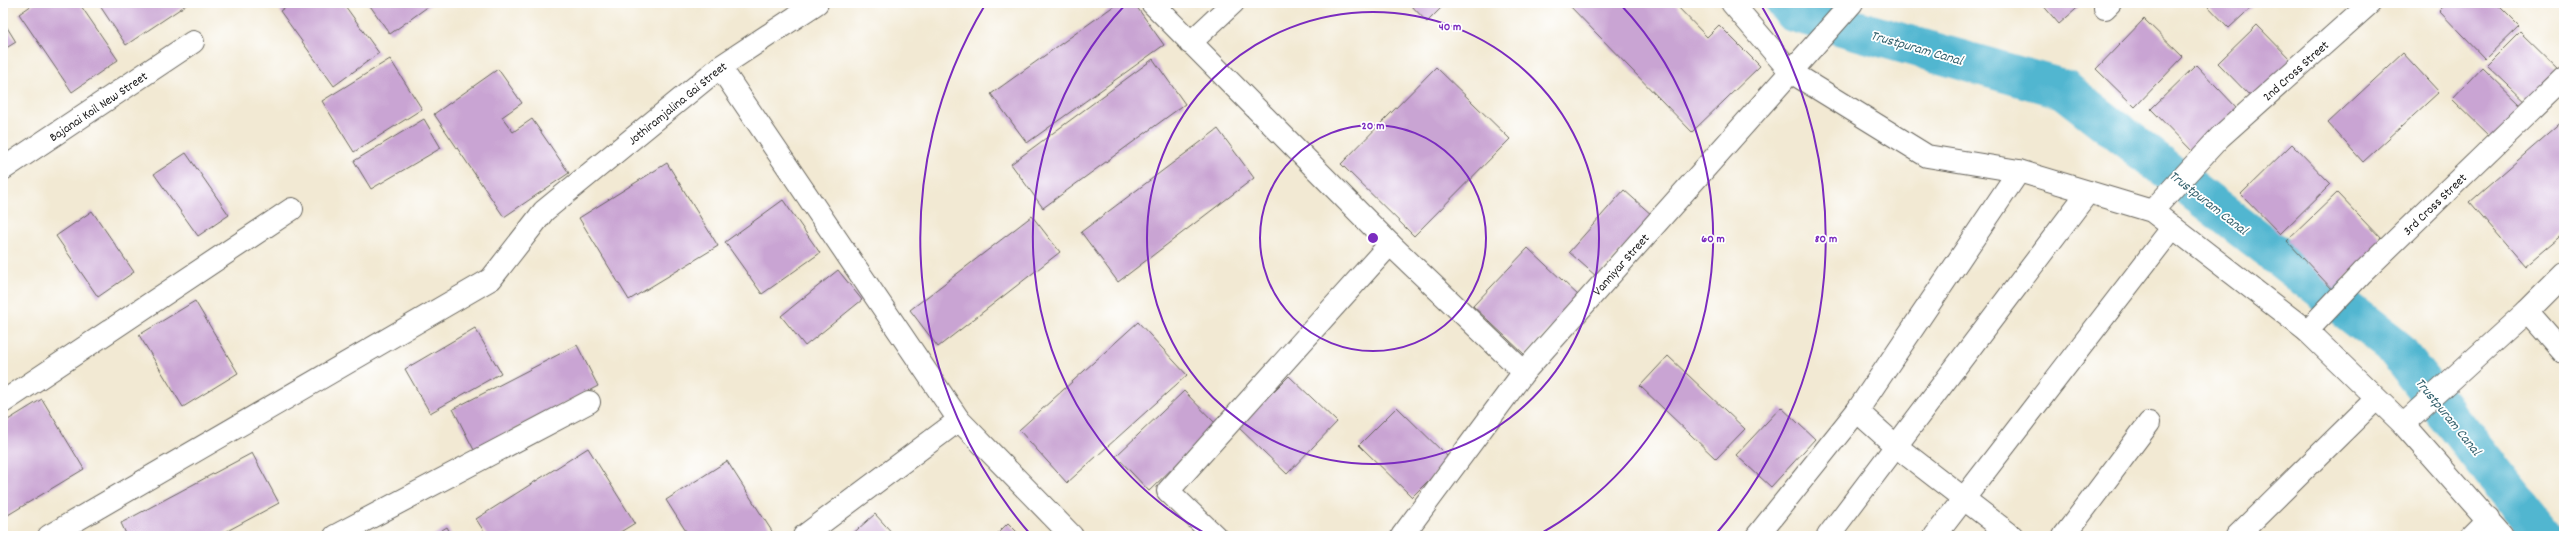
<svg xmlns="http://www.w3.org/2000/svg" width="2567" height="539" font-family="Dekko,sans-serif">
	<rect width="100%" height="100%" fill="#fff"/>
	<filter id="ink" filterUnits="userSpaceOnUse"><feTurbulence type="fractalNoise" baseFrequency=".025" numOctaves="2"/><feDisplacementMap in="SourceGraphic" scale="8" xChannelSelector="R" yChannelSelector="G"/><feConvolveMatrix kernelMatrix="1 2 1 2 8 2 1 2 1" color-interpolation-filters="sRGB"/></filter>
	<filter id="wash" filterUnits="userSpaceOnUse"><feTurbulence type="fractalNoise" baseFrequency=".012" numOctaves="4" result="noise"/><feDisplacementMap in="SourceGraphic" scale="16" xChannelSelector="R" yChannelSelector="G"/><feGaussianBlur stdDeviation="0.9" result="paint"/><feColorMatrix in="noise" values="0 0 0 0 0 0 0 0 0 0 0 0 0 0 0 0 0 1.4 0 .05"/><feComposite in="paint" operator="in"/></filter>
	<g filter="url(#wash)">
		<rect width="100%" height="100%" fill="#f2e9d3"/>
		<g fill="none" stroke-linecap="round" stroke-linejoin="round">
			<!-- canal -->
			<path stroke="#51b6d0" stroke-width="40" d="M1786,3L1793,12L2063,89L2391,344L2544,536"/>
		</g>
		<g id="blocks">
			<!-- building -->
			<path fill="#c9a4d3" d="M35,3H79L118,60L72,92L19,14Z
				M98,3H189L126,45Z
				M291,3H343L379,53L334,86L280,11Z
				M368,3H433L390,34Z
				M1118,3H1134L1164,45L1027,143L991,94Z
				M1409,3H1446L1427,22Z
				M1567,3H1674L1707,37L1719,25L1760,66L1692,132Z
				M2041,3H2083L2059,24Z
				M2205,3H2256L2229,28Z
				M2447,3H2496L2519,26L2485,59L2439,11Z
				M2144,19L2183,57L2135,107L2096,69Z
				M3,21L16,42L3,50Z
				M2257,25L2293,62L2254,100L2218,63Z
				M2520,32L2562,73L2530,106L2487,65Z
				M2403,53L2439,92L2363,162L2328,123Z
				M390,59L422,109L354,152L322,101Z
				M1153,59L1185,104L1043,208L1011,164Z
				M2196,65L2238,109L2194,153L2151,109Z
				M1436,67L1510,139L1414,236L1341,164Z
				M2482,67L2524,108L2494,140L2452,99Z
				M498,69L522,103L502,117L513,132L532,119L569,173L504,217L434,114Z
				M424,119L441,148L371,189L354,161Z
				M2564,120V233L2525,266L2470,202Z
				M1218,129L1254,178L1118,282L1081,232Z
				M2292,144L2331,184L2280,234L2241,194Z
				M186,153L229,215L198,236L154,174Z
				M667,163L718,246L629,300L579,218Z
				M1624,190L1653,216L1597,277L1569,252Z
				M2337,193L2383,241L2333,290L2287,241Z
				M783,200L820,253L762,294L725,242Z
				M92,211L134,272L98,297L56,236Z
				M1032,216L1060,252L938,347L910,310Z
				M1528,248L1580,297L1525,355L1473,306Z
				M838,270L862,300L805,346L781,316Z
				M195,301L238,373L183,407L139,335Z
				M1138,322L1187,375L1067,483L1019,430Z
				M475,328L501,373L430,413L405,369Z
				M577,345L598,386L474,450L453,409Z
				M1668,356L1745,429L1716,459L1640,386Z
				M1289,376L1337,422L1287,474L1238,427Z
				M1184,391L1217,425L1149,491L1116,456Z
				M42,399L84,469L3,518V423Z
				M1397,407L1450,459L1412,497L1359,445Z
				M1781,407L1815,439L1771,487L1736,455Z
				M588,448L635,523L614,536H487L476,519Z
				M252,453L279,503L218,536H127L121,523Z
				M727,461L775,536H689L666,500Z
				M875,514L895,536H850Z
				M1008,523L1021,536H995Z
				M447,527L452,536H432Z"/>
		</g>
	</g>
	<g filter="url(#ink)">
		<use href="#blocks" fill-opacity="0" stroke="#67645c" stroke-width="1"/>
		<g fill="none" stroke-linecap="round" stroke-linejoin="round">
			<!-- minor casing -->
			<g stroke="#67645c" stroke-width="24">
				<g id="minor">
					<path d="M1152,3L1390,244L1524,372"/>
					<path d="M1732,3L1791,72L1927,156L2019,171L2152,211L2307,331L2403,424L2502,536"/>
					<path d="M2105,8L2110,3"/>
					<path d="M1190,43L1233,3"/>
					<path d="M720,67L959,420L1072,536"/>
					<path id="s1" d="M3,169L193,42"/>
					<path id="s2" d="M2152,211L2220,137L2370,3"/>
					<path d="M2527,311L2564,353"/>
					<path id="s3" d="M2307,331L2362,273L2564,78"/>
					<path d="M3,402L292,209"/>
					<path d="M1857,411L1897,447L2012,536"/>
					<path d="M2403,424L2527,311L2564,274"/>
					<path id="s4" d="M49,536L491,279L544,211L720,67L817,3"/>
					<path d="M335,536L589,402"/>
					<path d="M804,536L959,420"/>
					<path d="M1215,536L1168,491L1390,244"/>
					<path id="s5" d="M1402,536L1524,372L1852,3"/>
					<path d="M1757,536L1857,411L2019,171"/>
					<path d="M1828,536L2088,192"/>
					<path d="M1935,536L2173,227"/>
					<path d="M2064,536L2149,423"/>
					<path d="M2237,536L2376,399"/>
					<path d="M2472,536L2489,519"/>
				</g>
			</g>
			<!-- minor -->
			<use href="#minor" stroke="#fff" stroke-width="22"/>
		</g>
	</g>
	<!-- distance rings -->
	<g fill="none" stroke="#7b2cbf" stroke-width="2">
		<circle cx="1373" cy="238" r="113"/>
		<circle cx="1373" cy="238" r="226"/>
		<path d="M1208 535A340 340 0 0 1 1126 4M1620 4A340 340 0 0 1 1538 535"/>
		<path d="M1031 535A453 453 0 0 1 985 5M1761 5A453 453 0 0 1 1715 535"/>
	</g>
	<g text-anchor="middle" stroke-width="3.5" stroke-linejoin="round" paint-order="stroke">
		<!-- street labels -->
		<g font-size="13" fill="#1c1c1c" stroke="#fff">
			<text dy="5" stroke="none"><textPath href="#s2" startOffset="201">2nd Cross Street</textPath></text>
			<text dy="5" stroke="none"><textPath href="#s4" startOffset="769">Jothiramjalina Gai Street</textPath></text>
			<text dy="5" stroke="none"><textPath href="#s1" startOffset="114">Bajanai Koil New Street</textPath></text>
			<text dy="5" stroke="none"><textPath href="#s3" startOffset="180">3rd Cross Street</textPath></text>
			<text dy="5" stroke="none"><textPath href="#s5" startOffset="349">Vanniyar Street</textPath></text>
		</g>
		<!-- water labels -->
		<g font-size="14" font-style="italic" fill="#34616d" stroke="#fff">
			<text transform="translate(1917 47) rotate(16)" y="5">Trustpuram Canal</text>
			<text transform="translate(2209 202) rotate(38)" y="5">Trustpuram Canal</text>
			<text transform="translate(2449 416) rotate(51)" y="5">Trustpuram Canal</text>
		</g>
	</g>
	<circle cx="1373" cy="238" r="6" fill="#7b2cbf" stroke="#fff" stroke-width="2"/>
	<g font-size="12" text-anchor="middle" font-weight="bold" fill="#7b2cbf" stroke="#fff" stroke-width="3.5" stroke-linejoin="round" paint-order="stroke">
		<text x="1450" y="30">40 m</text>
		<text x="1373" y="129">20 m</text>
		<text x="1713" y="242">60 m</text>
		<text x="1826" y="242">80 m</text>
	</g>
	<!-- margin -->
	<rect width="2567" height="539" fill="none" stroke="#fff" stroke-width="16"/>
</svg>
